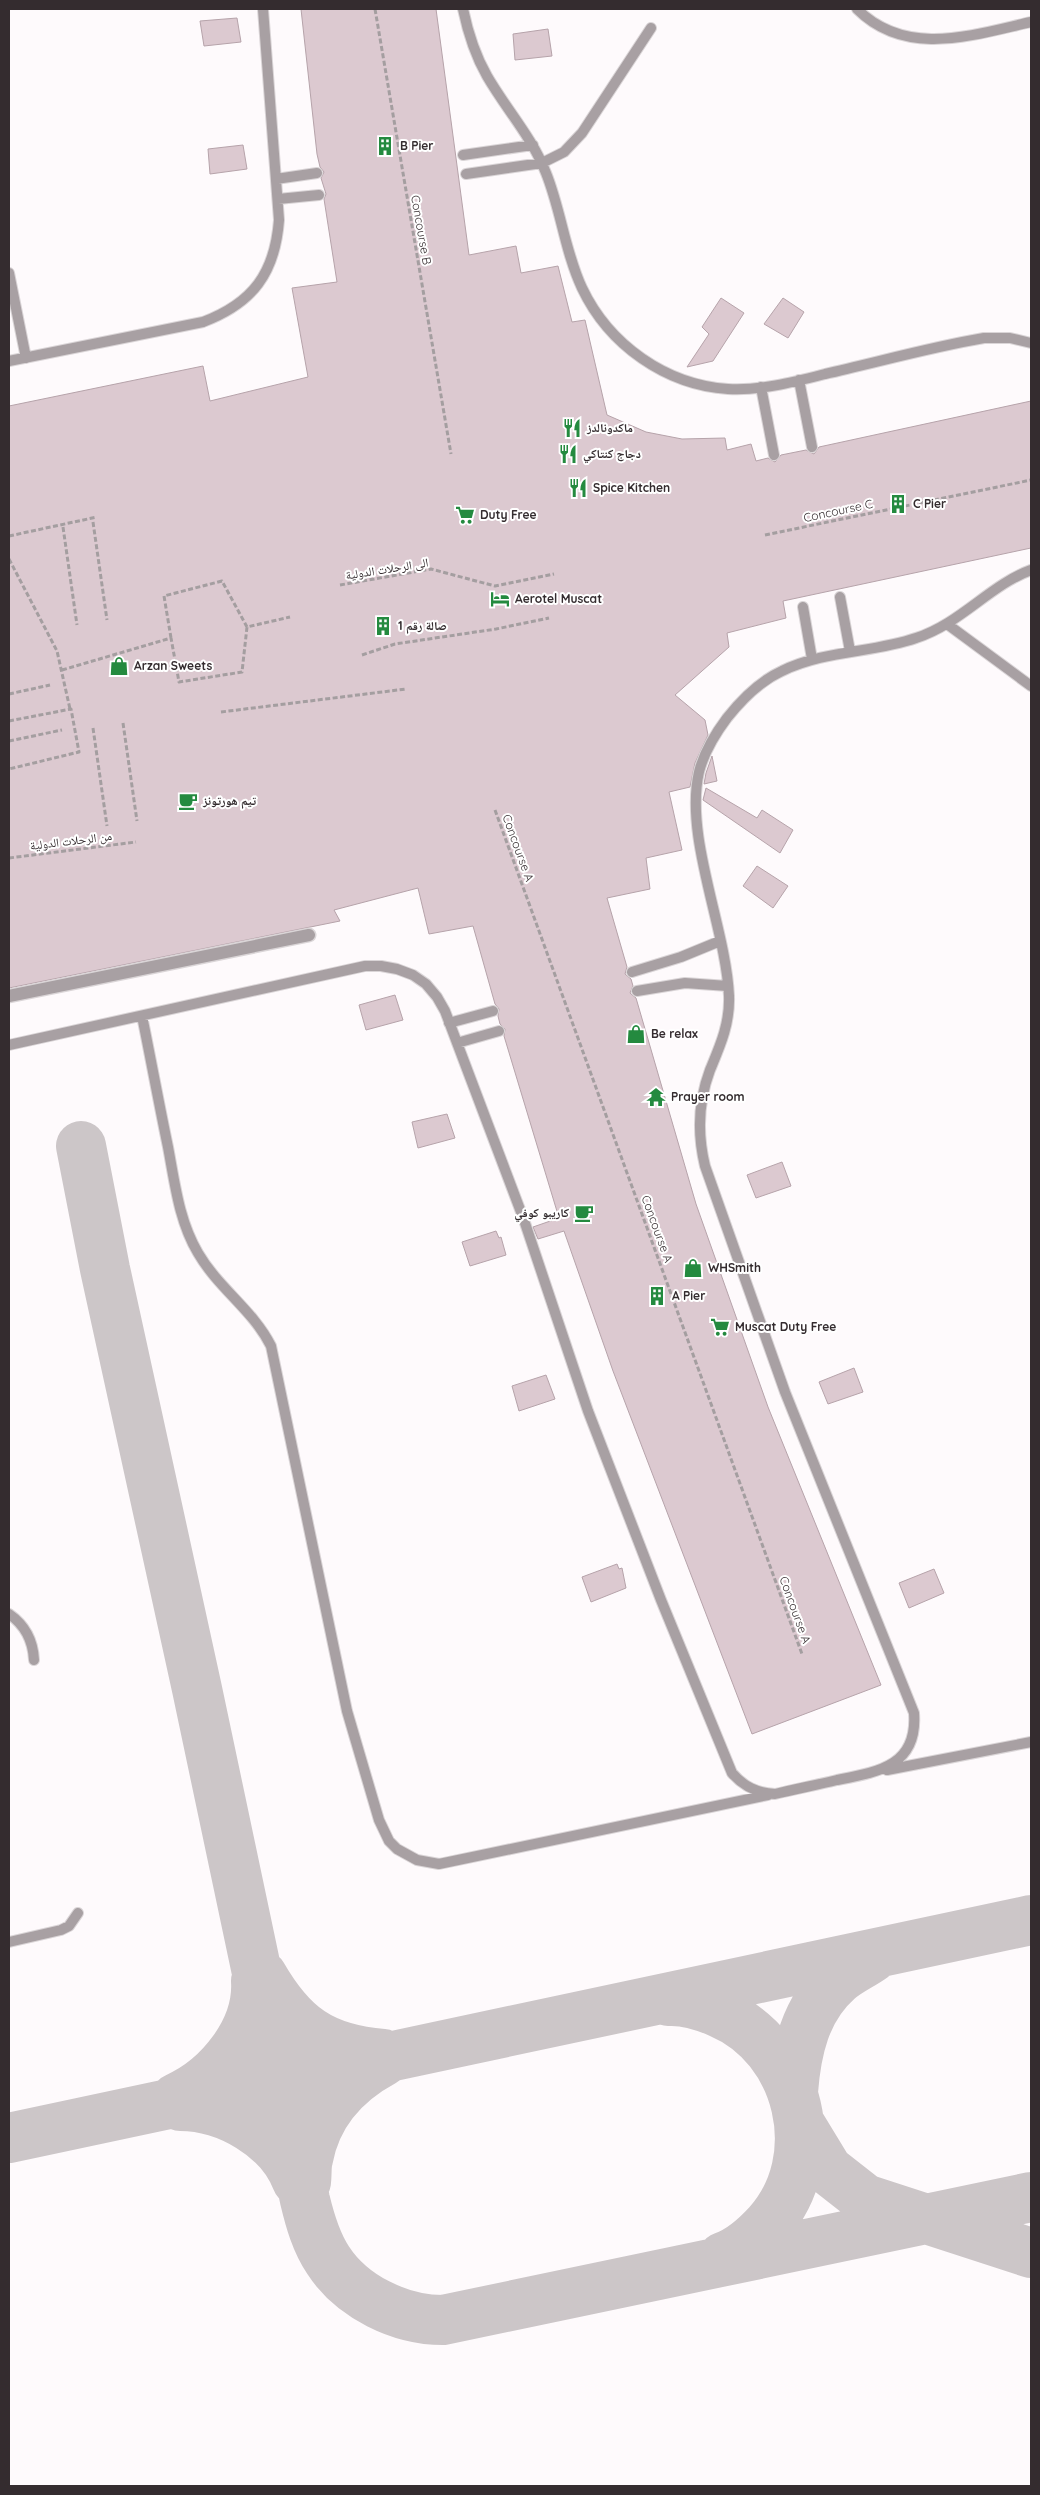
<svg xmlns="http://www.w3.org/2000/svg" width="1040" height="2495" font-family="Quicksand,'Noto Naskh Arabic',sans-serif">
	<rect width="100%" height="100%" fill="#fefafc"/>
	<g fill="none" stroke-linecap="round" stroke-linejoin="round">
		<!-- taxiway -->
		<path stroke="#ccc6c8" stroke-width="50" d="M81,1146L105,1269L197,1689L305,2200C310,2221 316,2242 328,2260C352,2297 400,2320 443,2320L1031,2197
			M262,1975C292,2027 322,2049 383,2054
			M668,2001C686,2000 704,2006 720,2013C800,2047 827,2158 768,2224C756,2237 741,2251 723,2257
			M793,2092C796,2051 805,2009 838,1980C848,1971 862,1965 873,1957
			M176,2098C219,2079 259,2030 256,1981
			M180,2106C226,2106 280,2136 297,2181
			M800,2124L828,2170L865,2199L1031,2253
			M9,2138L1031,1920
			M306,2182C307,2175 306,2166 308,2159C316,2115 345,2082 384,2061"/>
	</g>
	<!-- building -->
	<path fill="#dcc9d0" stroke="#b6a3aa" d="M301,9H436L469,255L516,246L521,273L558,266L572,322L585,320L607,415L646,432L682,439L725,438L727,450L751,444L756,461L768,458L775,462L781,455L806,450L814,454L819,447L1031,401V548L783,601L786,618L727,633L729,647L675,695L705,720L708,735L695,763L690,787L669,792L682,850L646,858L650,889L607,898L627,967L625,974L631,979L633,986L630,993L636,998L696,1204L768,1407L881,1685L752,1734L613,1371L564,1231L538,1239L533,1227L559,1218L504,1036L505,1029L500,1024L498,1016L499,1009L495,1004L473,926L429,934L418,888L334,910L340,921L9,988V406L203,366L210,401L308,377L292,288L337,282L324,199L326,194L321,178L324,172L320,167L317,154Z
		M237,18L241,42L204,46L200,21Z
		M548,29L552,56L515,60L513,34Z
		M243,145L247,169L210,174L208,149Z
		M721,298L744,313L713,361L687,367L709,334L702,327Z
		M783,298L804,312L788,338L764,324Z
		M712,756L717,781L704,784L706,773Z
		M706,788L757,818L762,810L793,830L780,853L703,800Z
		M757,866L788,886L773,908L743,886Z
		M395,995L403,1020L366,1030L359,1005Z
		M447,1114L455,1138L418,1148L412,1122Z
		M782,1162L791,1186L756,1198L747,1175Z
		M496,1231L499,1238L501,1237L506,1255L470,1266L462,1242Z
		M854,1368L863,1392L828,1404L819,1382Z
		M546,1375L555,1399L519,1411L512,1386Z
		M617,1564L619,1569L622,1568L626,1588L591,1602L582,1577Z
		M934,1569L944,1593L909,1608L899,1583Z"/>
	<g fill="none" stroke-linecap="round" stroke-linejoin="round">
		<!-- service casing -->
		<g stroke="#dad5d7" stroke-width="12">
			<path id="service" d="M463,9C468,33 475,55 487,76C506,109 532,137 546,173C561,210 565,252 582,288C609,345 666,385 728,389C760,391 794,382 825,374C878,362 931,347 984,338H1010L1031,343
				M857,9C906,58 973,35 1031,22
				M463,155L533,145
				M466,174L542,163L564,152L582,133L651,28
				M276,179L317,173
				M278,199L319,195
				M9,273L26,358
				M9,361L203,322C253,303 275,273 279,220L263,9
				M799,380L812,447
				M761,387L774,455
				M840,597L850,651
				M803,607L812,659
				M947,624L1031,686
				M632,972L681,957L720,941
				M637,991L685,983L728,986
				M142,1016C151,1060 159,1104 168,1147C175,1184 179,1221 198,1253C219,1289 253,1310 271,1346L347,1711L379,1820L389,1841L397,1849L417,1860L439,1864L768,1795
				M449,1023L493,1011
				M457,1043L499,1031
				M9,1045L365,966H381L397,969L413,975L426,984L437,997L445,1011L524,1220L588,1411L661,1600L732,1773C744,1787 757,1793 775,1794C796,1789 816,1785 837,1780C878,1772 918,1766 914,1713L785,1392L705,1166C697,1133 698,1102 710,1070C720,1046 730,1024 729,996C726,928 684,837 699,772C704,752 715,734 727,718C742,699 760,681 782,671C825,650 873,653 916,638C960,624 990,585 1031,570
				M9,1614C25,1625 33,1641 34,1660
				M887,1770L1031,1742
				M9,1942L61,1930L69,1926L78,1913"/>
		</g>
		<!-- minor casing -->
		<g stroke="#dad5d7" stroke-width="15">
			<path id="minor" d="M9,996L309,935"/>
		</g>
		<!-- path -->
		<path stroke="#a49ea0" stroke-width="3" stroke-dasharray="5 2.5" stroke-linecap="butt" d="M375,9L451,454
			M93,522L107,620
			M63,527L77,625
			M765,535L1031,480
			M9,536L97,517
			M9,559L57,651L70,709
			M340,585L431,569L495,586L554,574
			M171,638L164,596L222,581L247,627
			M362,655L395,644L496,629L549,618
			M62,670L171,638L179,682L242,672L247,627L290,617
			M9,694L50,685
			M221,712L406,689
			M9,721L71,709L79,752L9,769
			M123,723L137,821
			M93,728L107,826
			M9,741L62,730
			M495,810L802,1654
			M9,858L136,842"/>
		<!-- service -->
		<use href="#service" stroke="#a8a0a3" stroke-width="10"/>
		<!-- minor -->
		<use href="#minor" stroke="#a8a0a3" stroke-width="12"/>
	</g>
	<!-- icons -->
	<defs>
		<g id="building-bare" transform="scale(1.5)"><path d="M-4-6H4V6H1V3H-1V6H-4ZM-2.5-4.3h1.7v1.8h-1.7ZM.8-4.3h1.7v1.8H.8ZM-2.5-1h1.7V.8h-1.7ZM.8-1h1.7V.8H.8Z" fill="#248a3f" stroke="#fff" stroke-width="2.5" paint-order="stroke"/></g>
		<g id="restaurant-bare" transform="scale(1.5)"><path d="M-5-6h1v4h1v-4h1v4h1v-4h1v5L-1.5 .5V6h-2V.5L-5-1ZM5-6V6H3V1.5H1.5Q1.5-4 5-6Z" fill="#248a3f" stroke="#fff" stroke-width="2.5" paint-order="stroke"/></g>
		<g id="supermarket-bare" transform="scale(1.5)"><path d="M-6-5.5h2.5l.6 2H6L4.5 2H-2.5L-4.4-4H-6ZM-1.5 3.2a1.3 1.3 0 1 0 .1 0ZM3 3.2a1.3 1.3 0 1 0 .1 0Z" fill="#248a3f" stroke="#fff" stroke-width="2.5" paint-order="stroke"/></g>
		<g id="hotel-bare" transform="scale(1.5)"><path d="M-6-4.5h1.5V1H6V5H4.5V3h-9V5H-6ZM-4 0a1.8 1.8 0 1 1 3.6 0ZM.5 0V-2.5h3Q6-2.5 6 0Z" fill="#248a3f" stroke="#fff" stroke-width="2.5" paint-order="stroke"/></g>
		<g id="shop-bare" transform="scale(1.5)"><path d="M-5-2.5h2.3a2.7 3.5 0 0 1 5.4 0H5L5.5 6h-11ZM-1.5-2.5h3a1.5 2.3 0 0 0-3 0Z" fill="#248a3f" stroke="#fff" stroke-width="2.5" paint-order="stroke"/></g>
		<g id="cafe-bare" transform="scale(1.5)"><path d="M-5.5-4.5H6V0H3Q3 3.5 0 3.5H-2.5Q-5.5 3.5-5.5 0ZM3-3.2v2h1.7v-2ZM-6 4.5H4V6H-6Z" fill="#248a3f" stroke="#fff" stroke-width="2.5" paint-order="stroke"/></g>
		<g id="temple-bare" transform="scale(1.5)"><path d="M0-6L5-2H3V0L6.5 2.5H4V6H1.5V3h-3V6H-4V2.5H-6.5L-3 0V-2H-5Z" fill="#248a3f" stroke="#fff" stroke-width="2.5" paint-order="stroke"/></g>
	</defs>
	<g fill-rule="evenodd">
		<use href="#building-bare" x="385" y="146"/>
		<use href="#restaurant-bare" x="572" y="428"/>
		<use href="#restaurant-bare" x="568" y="454"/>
		<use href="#restaurant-bare" x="578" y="488"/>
		<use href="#building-bare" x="898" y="504"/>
		<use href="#supermarket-bare" x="465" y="515"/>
		<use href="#hotel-bare" x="500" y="599"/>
		<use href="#building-bare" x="383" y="626"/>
		<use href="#shop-bare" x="119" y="666"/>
		<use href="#cafe-bare" x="188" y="801"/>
		<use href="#shop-bare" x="636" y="1034"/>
		<use href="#temple-bare" x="656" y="1097"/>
		<use href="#cafe-bare" x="584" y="1213"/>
		<use href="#shop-bare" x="693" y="1268"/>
		<use href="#building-bare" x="657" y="1296"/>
		<use href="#supermarket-bare" x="720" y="1327"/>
	</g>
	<g text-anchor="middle" stroke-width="4" stroke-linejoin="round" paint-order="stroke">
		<!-- poi labels -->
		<g font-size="12" font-weight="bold" fill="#342c2f" stroke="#fff" text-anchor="start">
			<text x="400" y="150">B Pier</text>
			<text x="587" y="432">ماكدونالدز</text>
			<text x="583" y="458">دجاج كنتاكي</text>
			<text x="593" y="492">Spice Kitchen</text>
			<text x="913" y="508">C Pier</text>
			<text x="480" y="519">Duty Free</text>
			<text x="515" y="603">Aerotel Muscat</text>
			<text x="398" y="630">صالة رقم 1</text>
			<text x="134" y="670">Arzan Sweets</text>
			<text x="203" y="805">تيم هورتونز</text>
			<text x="651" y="1038">Be relax</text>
			<text x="671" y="1101">Prayer room</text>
			<text x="569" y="1217" text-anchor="end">كاريبو كوفي</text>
			<text x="708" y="1272">WHSmith</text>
			<text x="672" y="1300">A Pier</text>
			<text x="735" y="1331">Muscat Duty Free</text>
		</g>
		<!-- street labels -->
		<g font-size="12" fill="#342c2f" stroke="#fff">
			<text transform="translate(421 230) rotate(80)" y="4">Concourse B</text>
			<text transform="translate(838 511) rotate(-12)" y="4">Concourse C</text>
			<text transform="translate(387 569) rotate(-9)" y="4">الى الرحلات الدولية</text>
			<text transform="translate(71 841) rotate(-7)" y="4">من الرحلات الدولية</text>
			<text transform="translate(518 848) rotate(70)" y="4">Concourse A</text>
			<text transform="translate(657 1229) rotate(70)" y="4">Concourse A</text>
			<text transform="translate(795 1610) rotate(70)" y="4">Concourse A</text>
		</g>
	</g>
	<!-- border -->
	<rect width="1040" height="2495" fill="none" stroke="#342c2f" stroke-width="20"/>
</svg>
